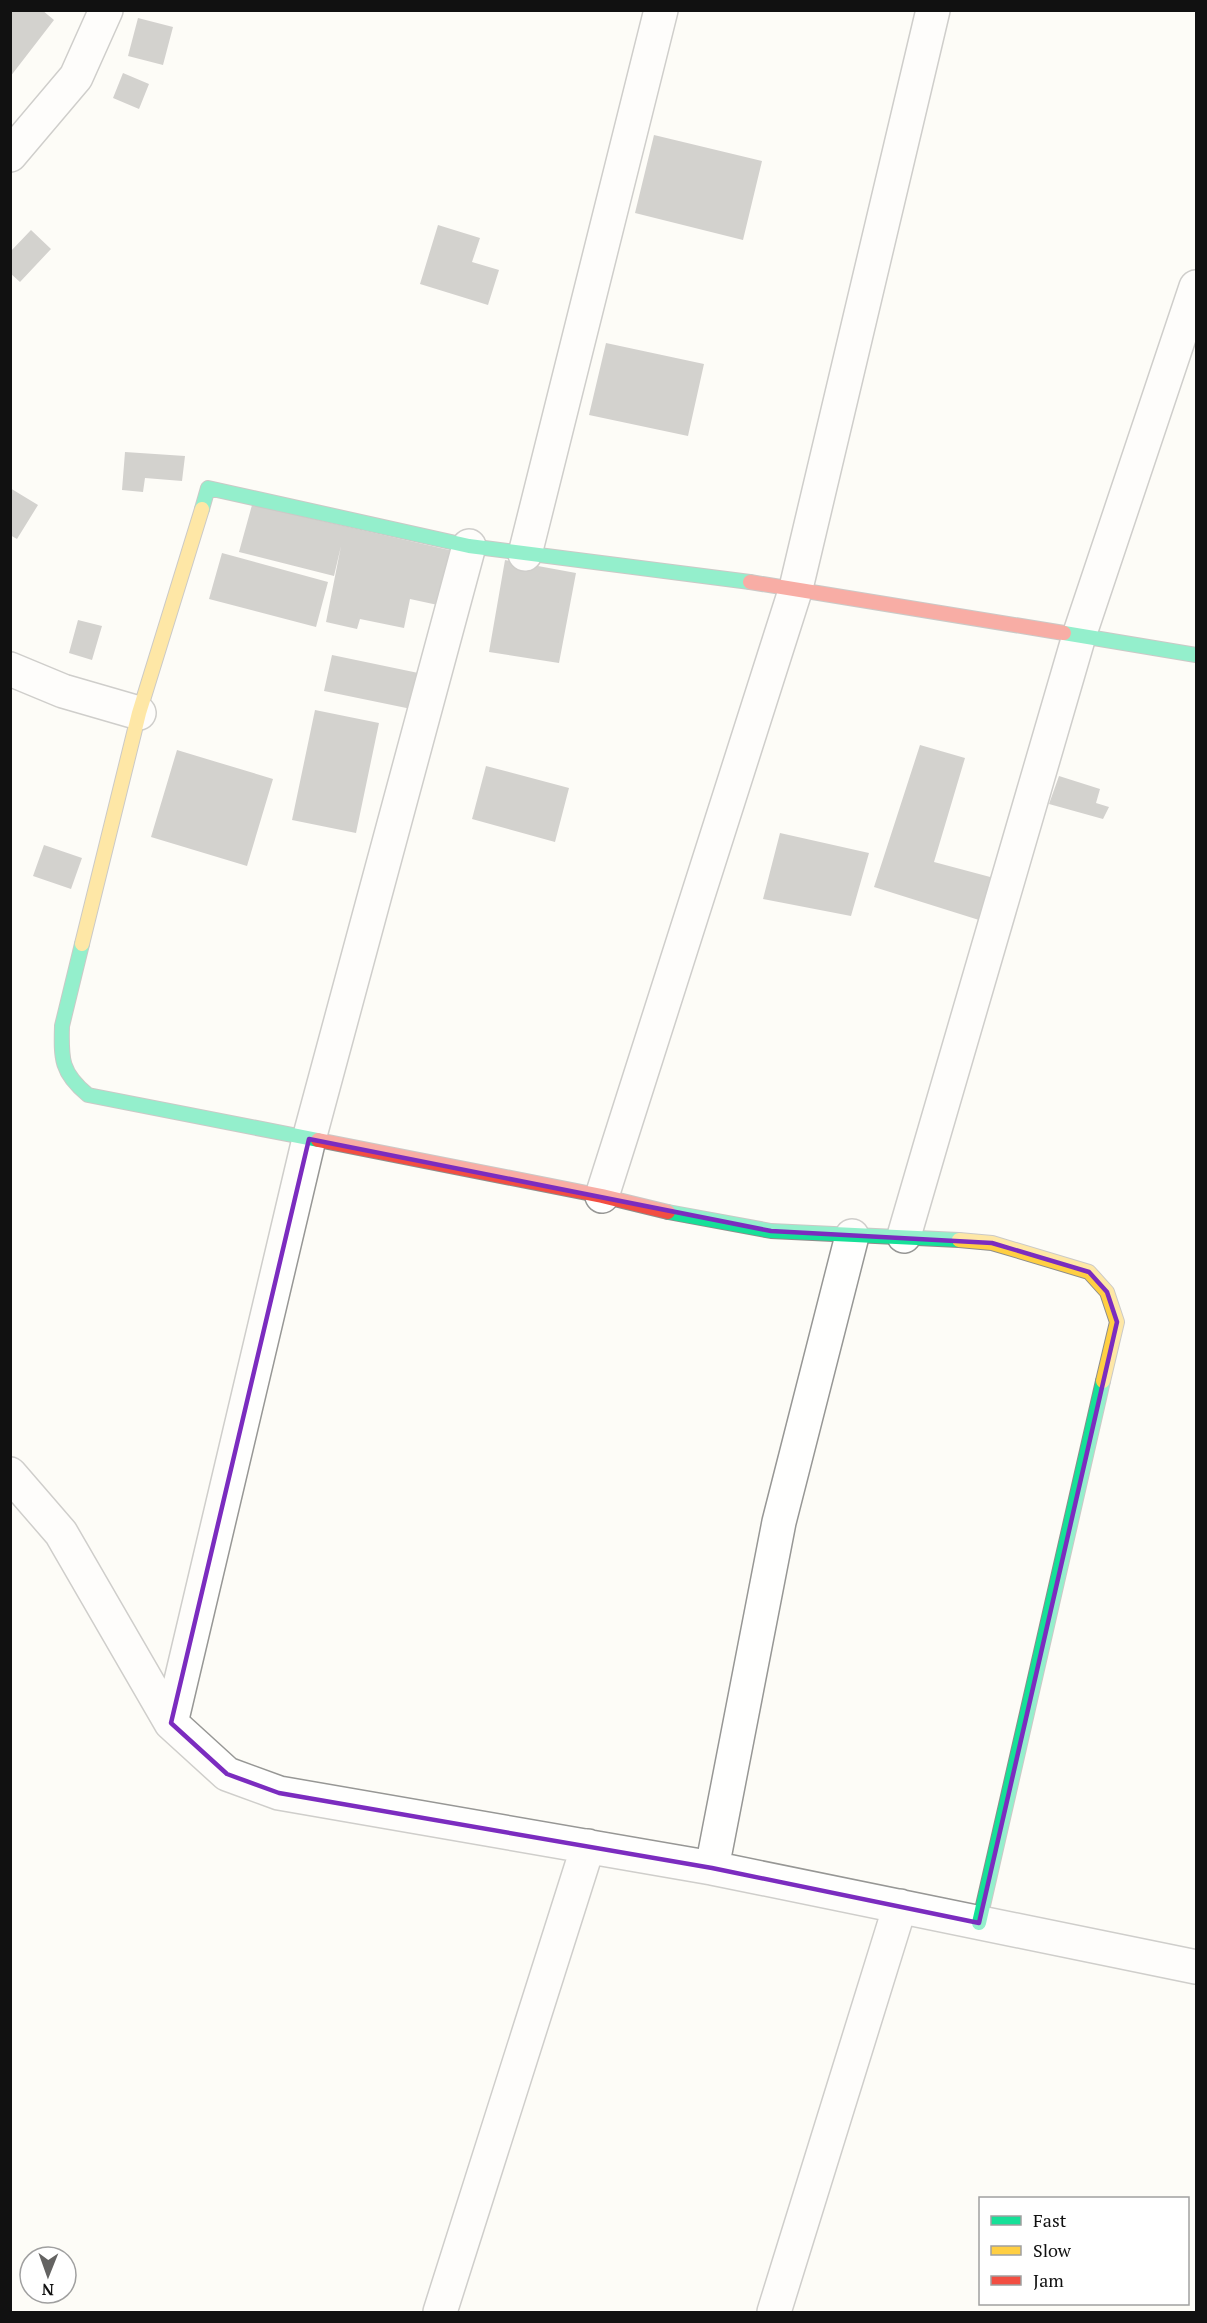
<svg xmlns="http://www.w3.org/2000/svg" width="1207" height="2323" font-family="'PT Serif',serif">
	<rect width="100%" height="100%" fill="#fdfcf7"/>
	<!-- building -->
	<path fill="#a19f9c" d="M10,10H42L54,20L10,77Z
		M138,18L173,27L163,65L128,56Z
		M123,73L149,84L139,109L113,98Z
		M654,135L762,161L743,240L635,213Z
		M438,225L480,238L472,262L499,270L488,305L420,284Z
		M31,230L51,249L20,282L10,273V252Z
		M606,343L704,364L688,436L589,415Z
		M125,452L185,456L182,481L145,478L143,492L122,490Z
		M10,488L38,505L17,539L10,535Z
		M252,505L458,552L447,607L410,599L404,628L360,619L357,629L326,622L341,546L334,576L239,552Z
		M222,553L328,582L316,627L209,599Z
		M505,560L576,573L559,663L489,652Z
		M78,620L102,626L92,660L69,653Z
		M332,655L428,675L421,711L324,691Z
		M315,710L379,723L356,833L292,820Z
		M920,745L965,758L934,862L994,878L979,920L874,887Z
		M177,750L273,779L247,866L151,837Z
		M486,766L569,788L555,842L472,819Z
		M1059,776L1100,789L1096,803L1109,807L1103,819L1049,804Z
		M780,833L869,853L851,916L763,899Z
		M44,845L82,858L71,889L33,876Z"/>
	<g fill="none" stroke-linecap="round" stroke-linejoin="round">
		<!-- street casing -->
		<g stroke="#979795" stroke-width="36">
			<path id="street" d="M10,155L76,77L106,10
				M525,554L661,10
				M10,669L63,691L139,713
				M602,1196L796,588L933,10
				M904,1236L1079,636L1196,287
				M10,1474L61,1533L171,1723L227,1774L279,1793L712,1868L1196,1967
				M171,1723L309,1139L469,546
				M712,1868L779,1522L852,1236
				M440,2312L588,1846
				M774,2312L900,1906"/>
		</g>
		<!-- fast casing -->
		<g stroke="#8e8d8b" stroke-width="16">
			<path id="fast" d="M202,509L208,488L469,546L750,582
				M1064,633L1196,655
				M82,944L62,1026C61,1059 61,1073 88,1095L318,1140
				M668,1212L771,1231L959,1240
				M979,1923L1103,1381"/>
		</g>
		<!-- slow casing -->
		<g stroke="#8e8d8b" stroke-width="16">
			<path id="slow" d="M82,944L139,713L202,509
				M959,1240L992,1243L1089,1272L1107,1292L1117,1322L1103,1381"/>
		</g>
		<!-- jam casing -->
		<g stroke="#8e8d8b" stroke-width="16">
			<path id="jam" d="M750,582L1064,633
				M318,1140L602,1196L668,1212"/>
		</g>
		<!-- street -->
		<use href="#street" stroke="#fffffe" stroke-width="33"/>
		<!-- fast -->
		<use href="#fast" stroke="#16e098" stroke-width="14"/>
		<!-- slow -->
		<use href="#slow" stroke="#ffcf43" stroke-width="14"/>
		<!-- jam -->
		<use href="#jam" stroke="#f24e42" stroke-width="14"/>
	</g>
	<!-- marked area -->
	<path d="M0 0H1207V2323H0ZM309,1139L771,1231L992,1243L1089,1272L1107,1292L1117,1322L979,1923L712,1868L279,1793L227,1774L171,1723Z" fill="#fdfcf7" fill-opacity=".55" fill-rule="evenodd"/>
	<path fill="none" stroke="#7b2cbf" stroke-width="4.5" stroke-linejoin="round" d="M309,1139L771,1231L992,1243L1089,1272L1107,1292L1117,1322L979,1923L712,1868L279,1793L227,1774L171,1723Z"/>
	<!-- border -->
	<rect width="1207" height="2323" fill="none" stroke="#111111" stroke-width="24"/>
	<!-- legend -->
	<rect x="979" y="2197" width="210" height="108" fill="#ffffff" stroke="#a0a0a0" stroke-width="1.5"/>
	<rect x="991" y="2216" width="30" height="9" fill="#16e098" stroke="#a0a0a0" stroke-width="1.5"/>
	<text x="1033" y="2227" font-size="18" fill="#111111">Fast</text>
	<rect x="991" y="2246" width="30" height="9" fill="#ffcf43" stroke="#a0a0a0" stroke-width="1.5"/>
	<text x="1033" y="2257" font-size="18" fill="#111111">Slow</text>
	<rect x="991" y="2276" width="30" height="9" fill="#f24e42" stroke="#a0a0a0" stroke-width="1.5"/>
	<text x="1033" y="2287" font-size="18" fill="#111111">Jam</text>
	<!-- north arrow -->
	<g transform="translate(48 2275) rotate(181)"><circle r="28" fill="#ffffff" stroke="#a0a0a0" stroke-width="1.5"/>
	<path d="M0-4.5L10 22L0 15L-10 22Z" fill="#646362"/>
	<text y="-9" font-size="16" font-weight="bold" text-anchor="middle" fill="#111111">N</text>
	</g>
</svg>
